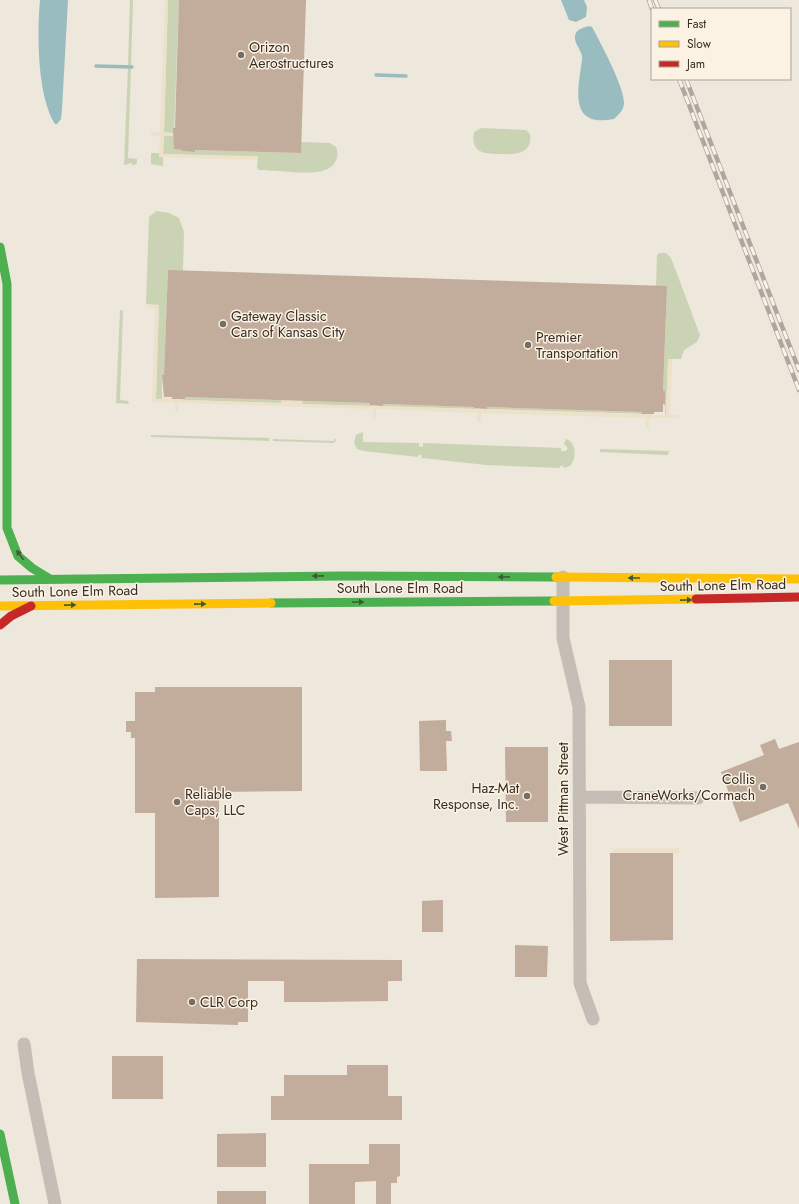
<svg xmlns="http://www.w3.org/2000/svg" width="799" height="1204" font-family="Jost,sans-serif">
	<rect width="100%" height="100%" fill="#ede7dc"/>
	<!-- green -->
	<path fill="#cbd3b5" d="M130,0H133L131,66H128Z
		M168,0H179L174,133H164Z
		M128,68H131L128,158L137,159V163L133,166L132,163L124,165Z
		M481,128L526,130L530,134C533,153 517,155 503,154C486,154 470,154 474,132Z
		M164,136H174V149L182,150L183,151L195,152V150L301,153V142L330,143L336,147C341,158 333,169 322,171C307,175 276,170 259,170L257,168L258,157L163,154Z
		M151,153H160V157H163V166L151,164Z
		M156,211L169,213L179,218L184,232L183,271L168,270L164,375H162V399H156L159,305L146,304L149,217Z
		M659,253H666L671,258L700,335L697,342L684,350L681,359H668L666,415H665V392L663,391L667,286H656L657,255Z
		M120,310L123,311L120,400L128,401L129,404L116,403Z
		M183,397L281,400V403L183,400Z
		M302,401L372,403V406L302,404Z
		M381,404L476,407V409L380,406Z
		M485,407L645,412V414L485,409Z
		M363,432V442L419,443V446L423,447V443L561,448V451H566L568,448L564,444L566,439C576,441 577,459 570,466L564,468L563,466H560V468L486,465L422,458L421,455H418V457L364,451L357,449L354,443L356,435Z
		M151,435L269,438V441L151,437Z
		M334,438L336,440L334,443L273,441V439L334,441Z
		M600,449L668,451H669L668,455L600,452Z"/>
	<!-- plaza -->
	<path fill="#ede1ca" d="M165,0H168L164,132L174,133V136H164L163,154L258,156V160L159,157L160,136H151V131L160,132Z
		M146,304L159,305L156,399L183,397V400L281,403V400L302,401L303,404L372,406V403L381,404V406L476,409V407H485V409L645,414V412H652V415H666L668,359H672L670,415H678L680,418H649V428H646V418L481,413V422H477V413L376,409V419H372L373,409L180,403H178V412H176L175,403L152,402L155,308L147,307Z
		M679,848V853H613V849Z"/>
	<!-- water -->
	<path fill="#98bcbf" d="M40,0H68L62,109L61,119L57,124H55C37,96 37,32 40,0Z
		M561,0H584L587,7L586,17L576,22L569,20Z
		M589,26L592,27C600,42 625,88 624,104C623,111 619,114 614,119C568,128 578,89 582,60C584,51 571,42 576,33C578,29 585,27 589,26Z"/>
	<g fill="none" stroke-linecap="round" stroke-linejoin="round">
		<!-- stream -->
		<path stroke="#98bcbf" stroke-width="3.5" d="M96,66L132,67
			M376,75L406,76"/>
	</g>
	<!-- building -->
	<path fill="#c2ac9c" d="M179,0H306L301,153L195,150V152L182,151V150L174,149L173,128H175Z
		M168,270L667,286L663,391H665V405L663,404V412H654V414H641L642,412L487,407V409L474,408V407L383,404V406L370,405V403L185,397V399H172V397H164L162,375H164Z
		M609,660H672V726H609Z
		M155,687H302V791L219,792V897L155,898V813H135V738H131V732H126V721H135V692H155Z
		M446,720V731H451L452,741H446L447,771H420L419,721Z
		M775,739L779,749L799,742V829L788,803L740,822L721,772L764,755L760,745Z
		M505,747H548V822H506Z
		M610,853H673V940L610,941Z
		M443,900V932H422V901Z
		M515,945L548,946L547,977H515Z
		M137,959L402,960V981H388V1001L317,1002H284V981H248V1022H238V1025L136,1022Z
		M112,1056H163V1099H112Z
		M347,1065H388V1096H402V1120H271V1096H284V1075H347Z
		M266,1133V1167H217V1134Z
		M369,1144H400V1176L397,1177V1183H391V1204H376V1181L355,1182V1204H309V1164H369Z
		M217,1191H266V1204H217Z"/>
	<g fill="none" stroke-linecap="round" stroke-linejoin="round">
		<!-- street -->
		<path stroke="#c5beb6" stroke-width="13" d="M563,577V638L579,707L580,983L593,1019
			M579,797L698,798
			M24,1044L28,1073L55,1204"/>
		<!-- fast -->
		<path stroke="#4caf50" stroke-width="9" d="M0,247L7,284V528L18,556L32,568L50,579
			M0,580L343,576L556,577
			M271,603L554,601
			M0,1134L15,1204"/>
		<!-- slow -->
		<path stroke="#ffc107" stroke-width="9" d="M556,577L799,579
			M554,601L696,599
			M0,606L271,603"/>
		<!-- jam -->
		<path stroke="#c62828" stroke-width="9" d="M696,599L799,597
			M0,625L11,616L31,606"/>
		<!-- rail casing -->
		<g stroke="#ada7a0" stroke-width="4.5">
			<path id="rail" d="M649,0L652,9
				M655,0L659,9
				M679,79L799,390
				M686,79L799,370"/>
		</g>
		<!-- rail -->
		<use href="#rail" stroke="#fbf2e3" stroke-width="3" stroke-dasharray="9" stroke-linecap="butt"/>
	</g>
	<!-- one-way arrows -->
	<defs><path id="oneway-solid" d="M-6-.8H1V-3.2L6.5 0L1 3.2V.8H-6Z"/></defs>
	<g fill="#3e5a34">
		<use href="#oneway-solid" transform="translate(20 555) rotate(-126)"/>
		<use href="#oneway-solid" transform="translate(318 576) rotate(179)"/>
		<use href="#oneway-solid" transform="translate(504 577) rotate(-180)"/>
		<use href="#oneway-solid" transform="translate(634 578) rotate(-180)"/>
		<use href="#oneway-solid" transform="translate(686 600) rotate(-1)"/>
		<use href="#oneway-solid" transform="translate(358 602)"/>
		<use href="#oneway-solid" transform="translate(200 604) rotate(-1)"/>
		<use href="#oneway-solid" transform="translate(70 605) rotate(-1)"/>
	</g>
	<!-- markers -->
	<g fill="#766d65" stroke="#fbf2e3" stroke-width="1.5">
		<circle cx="241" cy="55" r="4"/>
		<circle cx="223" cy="324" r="4"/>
		<circle cx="528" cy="345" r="4"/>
		<circle cx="763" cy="787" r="4"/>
		<circle cx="527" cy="796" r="4"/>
		<circle cx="177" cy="802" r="4"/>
		<circle cx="192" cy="1002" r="4"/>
	</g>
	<g text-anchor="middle" stroke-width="3" stroke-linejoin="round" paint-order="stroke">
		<!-- poi labels -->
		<g font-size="14" fill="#362c25" stroke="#fbf2e3" text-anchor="start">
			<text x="249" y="52">Orizon<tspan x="249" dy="16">Aerostructures</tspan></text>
			<text x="231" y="321">Gateway Classic<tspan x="231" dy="16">Cars of Kansas City</tspan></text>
			<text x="536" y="342">Premier<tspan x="536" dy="16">Transportation</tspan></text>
			<text x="755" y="784" text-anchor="end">Collis<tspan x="755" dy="16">CraneWorks/Cormach</tspan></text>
			<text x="519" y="793" text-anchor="end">Haz-Mat<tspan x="519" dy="16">Response, Inc.</tspan></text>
			<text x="185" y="799">Reliable<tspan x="185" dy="16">Caps, LLC</tspan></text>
			<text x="200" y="1007">CLR Corp</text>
		</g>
		<!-- street labels -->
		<g font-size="14" fill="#362c25" stroke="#fbf2e3">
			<text transform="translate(723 585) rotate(-1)" y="5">South Lone Elm Road</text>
			<text x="400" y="593">South Lone Elm Road</text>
			<text transform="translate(75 591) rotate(-1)" y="5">South Lone Elm Road</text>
			<text transform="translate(563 799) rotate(-90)" y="5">West Pittman Street</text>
		</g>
	</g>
	<!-- legend -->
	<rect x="651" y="8" width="140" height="72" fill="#fbf2e3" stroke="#aca397"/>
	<rect x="659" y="21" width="20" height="6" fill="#4caf50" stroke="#aca397"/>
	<text x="687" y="28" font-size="12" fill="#362c25">Fast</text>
	<rect x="659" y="41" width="20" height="6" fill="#ffc107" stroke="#aca397"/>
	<text x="687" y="48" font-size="12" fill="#362c25">Slow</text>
	<rect x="659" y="61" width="20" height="6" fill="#c62828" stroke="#aca397"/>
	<text x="687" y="68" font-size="12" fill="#362c25">Jam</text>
</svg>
